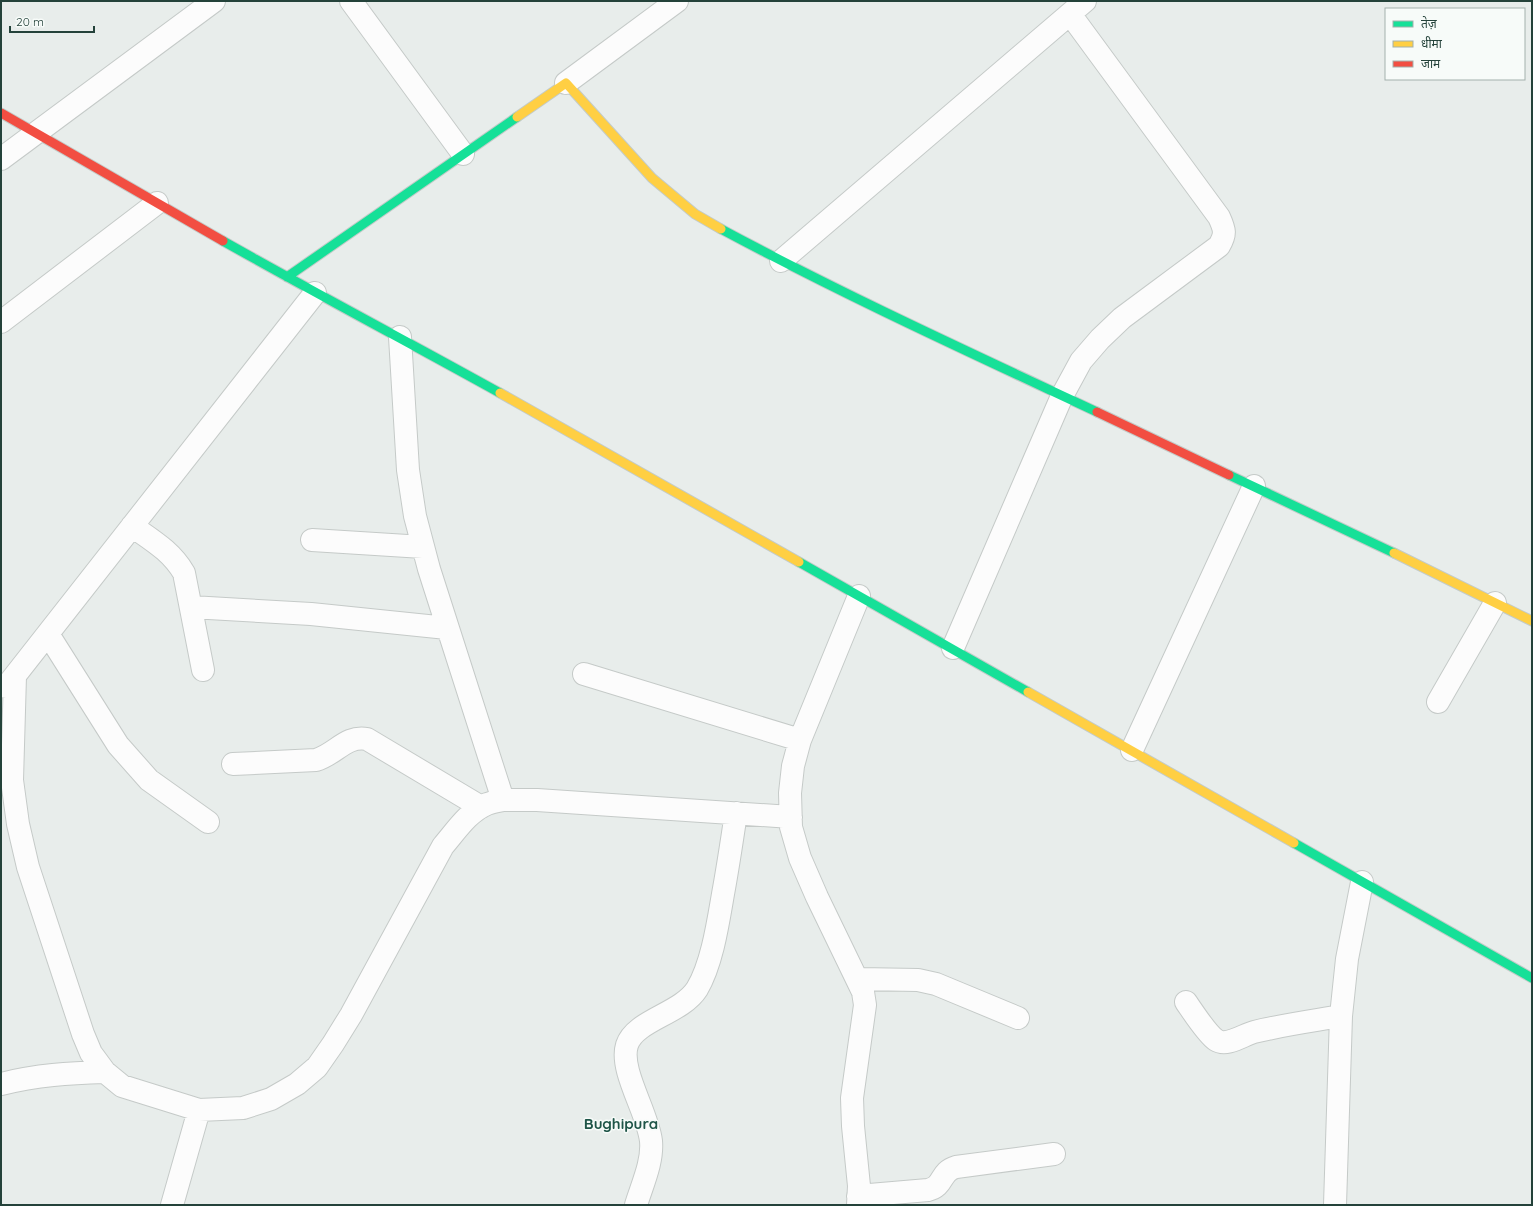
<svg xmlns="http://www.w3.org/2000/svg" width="1533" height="1206" font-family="Quicksand,'Noto Sans Devanagari',sans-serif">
	<rect width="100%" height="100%" fill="#e8edeb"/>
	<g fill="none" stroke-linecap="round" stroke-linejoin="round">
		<!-- street casing -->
		<g stroke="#c5cac8" stroke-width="24">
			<path id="street" d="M351,1L463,154
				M566,83L677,1
				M1,159L214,1
				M781,261L1085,1
				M1,322L157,203
				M132,526C153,541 171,551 184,573L203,670
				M312,540L423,547
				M191,607L311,614L447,628
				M48,634L118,745L149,780L208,822
				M953,648L1062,396L1081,361L1100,339L1122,318L1219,246C1226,234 1225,230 1219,217L1070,14
				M584,674L800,740
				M15,676L12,780L18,824L28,867L83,1034L91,1053L105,1072L122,1086L199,1110L243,1108L271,1099L297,1084L317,1067L333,1044L351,1015L443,846C456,831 468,812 487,804C492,802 498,801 503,800L429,569L415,516L408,470L400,337
				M6,687L315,293
				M1438,702L1495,603
				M1132,750L1254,486
				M233,764L316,760C336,754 346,735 367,739L481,807
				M503,800H537L791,817
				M859,979L918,980L936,984L1018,1018
				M1186,1002C1193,1012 1207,1034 1216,1040C1227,1047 1243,1035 1254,1032C1282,1025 1312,1021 1341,1016
				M1,1084C37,1075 69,1073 105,1072
				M858,1196L928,1190C945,1186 939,1172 956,1167L1054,1154
				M172,1205L199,1110
				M636,1205C642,1185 653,1162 651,1141C648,1113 619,1070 627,1045C635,1020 681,1014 697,989C712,964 718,923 723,894C728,867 732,840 736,813
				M858,1205L859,1186L853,1126L852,1098L865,1005L863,992L817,897L800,858L791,827L790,793L793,766L800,740L859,596
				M1335,1205L1341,1016L1347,959L1362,882"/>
		</g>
		<!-- fast casing -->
		<g stroke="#c3cbc8" stroke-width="11">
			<path id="fast" d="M721,229C844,295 971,353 1097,412
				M223,241C315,293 408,342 500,393
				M287,277L517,117
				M1229,475L1394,553
				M799,562L1028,692
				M1294,843L1532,978"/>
		</g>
		<!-- slow casing -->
		<g stroke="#c3cbc8" stroke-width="11">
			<path id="slow" d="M517,117L566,83L652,178L695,214L721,229
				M500,393L799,562
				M1394,553L1532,621
				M1028,692L1294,843"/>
		</g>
		<!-- jam casing -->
		<g stroke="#c3cbc8" stroke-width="11">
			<path id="jam" d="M1,113L223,241
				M1097,412L1229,475"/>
		</g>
		<!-- street -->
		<use href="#street" stroke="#fcfcfc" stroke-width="22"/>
		<!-- fast -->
		<use href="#fast" stroke="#16e098" stroke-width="9"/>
		<!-- slow -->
		<use href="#slow" stroke="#ffcf43" stroke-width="9"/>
		<!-- jam -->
		<use href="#jam" stroke="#f24e42" stroke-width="9"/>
	</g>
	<g text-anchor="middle" stroke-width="3" stroke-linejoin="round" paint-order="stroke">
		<!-- quarter labels -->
		<g font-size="15" font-weight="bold" fill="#1f5548" stroke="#f7fbf9">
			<text x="621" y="1129">Bughipura</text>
		</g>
	</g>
	<!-- border -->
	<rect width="1533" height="1206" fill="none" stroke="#24423a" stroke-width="4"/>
	<!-- legend -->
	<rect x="1385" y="8" width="140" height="72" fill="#f7fbf9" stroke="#a3b1ad"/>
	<rect x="1393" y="21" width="20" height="6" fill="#16e098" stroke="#a3b1ad"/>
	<text x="1421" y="28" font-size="12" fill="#24423a">तेज़</text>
	<rect x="1393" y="41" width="20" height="6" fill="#ffcf43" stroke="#a3b1ad"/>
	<text x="1421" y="48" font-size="12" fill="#24423a">धीमा</text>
	<rect x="1393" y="61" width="20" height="6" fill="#f24e42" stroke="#a3b1ad"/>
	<text x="1421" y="68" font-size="12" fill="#24423a">जाम</text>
	<!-- scale -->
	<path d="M10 26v6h84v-6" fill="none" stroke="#24423a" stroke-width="2"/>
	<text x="16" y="26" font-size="12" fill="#24423a" stroke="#f7fbf9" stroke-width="3" paint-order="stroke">20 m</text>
</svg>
